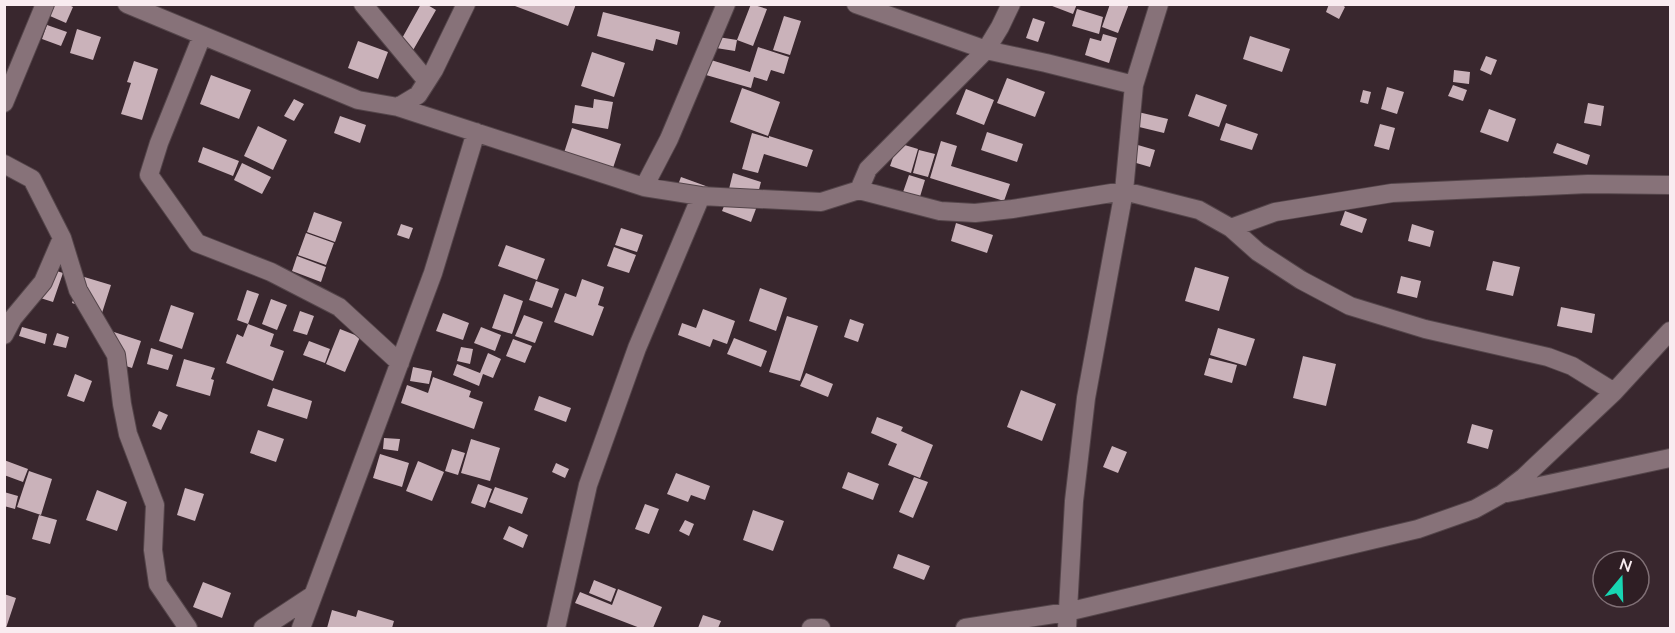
<svg xmlns="http://www.w3.org/2000/svg" width="1675" height="633" font-family="Mulish,sans-serif">
	<rect width="100%" height="100%" fill="#39272e"/>
	<!-- building -->
	<path fill="#cab2ba" d="M54,4H67L73,7L66,23L50,16Z
		M421,4H426L436,10L408,59L395,51Z
		M516,4H576L568,26L515,6Z
		M751,4L767,9L753,46L737,40Z
		M1047,4H1077L1073,14Z
		M1110,4H1129L1118,33L1102,27Z
		M1329,4H1341L1345,7L1339,19L1326,12Z
		M1077,9L1103,17L1099,34L1072,26Z
		M603,12L680,32L677,45L656,39L653,51L597,36Z
		M784,16L801,21L790,55L773,50Z
		M1033,18L1045,22L1038,42L1026,38Z
		M47,25L67,32L61,46L42,39Z
		M77,29L101,37L93,60L70,53Z
		M1103,34L1117,38L1109,63L1085,55L1090,38L1101,41Z
		M1250,36L1290,49L1282,72L1243,59Z
		M718,37L737,40L735,51L716,48Z
		M358,41L388,52L378,79L348,68Z
		M758,47L789,57L784,74L771,70L767,81L754,77L751,88L706,75L711,60L750,72Z
		M592,52L625,63L614,97L581,86Z
		M1486,56L1497,60L1491,75L1480,70Z
		M134,61L158,69L142,120L121,114L131,83L127,82Z
		M1454,70L1470,72L1469,84L1453,82Z
		M211,75L251,90L239,119L200,104Z
		M1007,78L1045,92L1035,117L997,103Z
		M1453,85L1467,90L1463,101L1448,96Z
		M1387,87L1404,92L1397,114L1381,109Z
		M742,88L780,102L768,136L730,122Z
		M966,89L994,100L984,125L956,114Z
		M1363,90L1371,92L1368,104L1360,102Z
		M1196,94L1227,105L1219,127L1188,116Z
		M294,99L304,104L294,121L284,116Z
		M594,99L613,102L608,129L572,123L575,105L593,108Z
		M1588,103L1604,106L1601,126L1584,123Z
		M1489,109L1516,119L1508,142L1480,132Z
		M1138,112L1168,119L1164,133L1135,126Z
		M340,116L366,125L360,143L334,133Z
		M1226,123L1258,134L1252,150L1220,140Z
		M1380,124L1395,128L1389,150L1374,146Z
		M258,126L287,140L273,170L244,156Z
		M572,128L621,144L611,174L562,159Z
		M987,132L1023,144L1017,162L981,150Z
		M752,133L769,138V136L813,150L807,167L764,154L758,173L742,169Z
		M941,141L957,146L951,166L1010,184L1004,201L930,178Z
		M898,143L918,149L911,173L890,166Z
		M1131,143L1155,150L1150,167L1126,160Z
		M1557,143L1590,155L1587,165L1553,153Z
		M203,147L239,161L233,176L198,162Z
		M919,150L935,154L928,177L913,173Z
		M242,163L271,177L262,194L234,180Z
		M733,173L761,182L757,197L729,189Z
		M909,175L925,180L919,200L902,195Z
		M681,177L714,189L675,193Z
		M729,194L757,206L751,222L722,211Z
		M1345,211L1367,219L1362,233L1340,225Z
		M314,212L342,222L335,242L307,232Z
		M956,223L993,235L987,253L951,241Z
		M401,224L413,228L409,239L397,235Z
		M1412,224L1434,231L1430,247L1408,241Z
		M621,228L643,235L637,252L615,245Z
		M306,233L334,243L326,265L298,255Z
		M506,245L545,259L537,280L498,266Z
		M614,247L636,255L629,273L607,266Z
		M297,256L326,267L321,282L292,271Z
		M1493,261L1520,267L1513,296L1486,290Z
		M41,266L63,273L53,302L31,295Z
		M1195,267L1229,277L1219,311L1185,301Z
		M81,276L111,285L102,313L72,303Z
		M1401,276L1421,281L1417,298L1397,293Z
		M582,279L604,287L598,305L604,307L593,336L554,322L565,293L576,297Z
		M536,281L559,289L552,308L529,300Z
		M760,288L787,298L776,331L749,321Z
		M247,290L259,294L248,324L237,320Z
		M504,294L523,301L512,334L492,328Z
		M271,299L287,305L277,330L262,324Z
		M171,305L194,313L182,349L159,341Z
		M1561,307L1595,314L1592,333L1557,326Z
		M703,309L735,321L727,344L713,339L710,347L678,335L682,323L696,328Z
		M300,311L314,316L307,335L293,331Z
		M443,313L469,323L463,340L436,331Z
		M524,315L543,322L535,343L515,336Z
		M787,316L818,326L800,381L769,372Z
		M850,319L864,324L858,342L844,337Z
		M248,324L274,334L270,346L284,351L273,381L226,363L237,334L243,337Z
		M22,327L47,334L45,344L19,336Z
		M481,327L501,335L495,351L474,343Z
		M1218,328L1255,339L1246,366L1210,355Z
		M340,329L360,337L345,372L326,364Z
		M108,330L141,341L132,368L114,362Z
		M57,333L69,337L66,348L53,345Z
		M734,338L767,351L761,367L727,354Z
		M513,339L532,346L525,363L506,356Z
		M309,341L330,349L325,363L303,355Z
		M461,347L473,349L470,364L457,361Z
		M151,348L173,355L168,370L147,364Z
		M488,353L501,359L493,378L483,374L479,386L453,375L457,364L480,373Z
		M1303,356L1336,364L1326,406L1293,398Z
		M1209,358L1237,365L1232,383L1204,375Z
		M184,359L215,368L211,379L214,380L210,396L176,386Z
		M413,367L432,371L429,384L410,381Z
		M806,373L833,384L828,397L800,386Z
		M75,374L92,381L84,402L67,396Z
		M433,377L471,391L469,397L483,402L474,429L401,403L407,385L428,393Z
		M273,388L312,401L307,419L267,406Z
		M1021,390L1056,404L1042,441L1007,427Z
		M539,396L571,408L566,422L534,410Z
		M159,411L168,415L161,430L152,426Z
		M877,417L903,427L901,431L933,445L920,478L888,465L897,444L871,433Z
		M1472,424L1493,430L1488,449L1467,443Z
		M258,430L284,439L276,462L250,453Z
		M384,438L400,439L398,451L383,449Z
		M471,439L500,448L490,481L461,473Z
		M1112,446L1127,452L1118,473L1103,467Z
		M452,449L465,453L458,475L445,471Z
		M380,454L409,463L402,487L373,478Z
		M4,460L28,469L23,482L4,475Z
		M418,461L444,472L432,501L406,491Z
		M556,463L569,469L565,478L552,472Z
		M29,471L52,479L41,515L17,507Z
		M848,472L879,484L873,500L842,488Z
		M676,473L710,486L705,500L691,495L688,502L667,494Z
		M914,477L928,482L913,518L899,512Z
		M478,484L492,489L485,508L471,503Z
		M495,487L528,498L522,514L489,502Z
		M185,488L204,494L195,521L177,515Z
		M97,490L127,502L117,531L86,520Z
		M4,492L18,496L15,509L4,506Z
		M645,504L659,509L649,534L635,529Z
		M753,510L784,521L773,551L743,540Z
		M39,515L57,520L50,544L32,539Z
		M685,520L694,524L689,536L679,531Z
		M509,526L528,535L523,548L503,539Z
		M898,554L930,566L924,580L893,568Z
		M594,580L616,589L611,602L589,593Z
		M203,582L231,593L222,618L193,607Z
		M618,589L662,607L653,628H640L575,603L580,592L612,605Z
		M4,594L16,598L6,628H4Z
		M332,610L356,617L358,610L394,621L392,628H327Z
		M703,615L721,621L718,628H698Z"/>
	<g fill="none" stroke-linecap="round" stroke-linejoin="round">
		<!-- minor casing -->
		<g stroke="#54454a" stroke-width="20">
			<path id="minor" d="M127,4L358,100L398,107L418,95L434,70L466,4
				M363,4L427,81
				M856,4L986,50L1046,63L1134,85
				M202,36L159,143L149,175L197,243L271,272L339,307L400,363
				M4,103L45,4
				M398,107L644,187L701,196L821,202L859,190L940,211L975,213L1012,209L1124,191L1199,210L1231,228L1258,252L1301,280L1350,306L1425,329L1548,357L1572,366L1614,392
				M4,164L32,179L62,238L78,290L116,355L122,404L128,434L155,505L153,550L158,584L188,628
				M644,187L669,139L726,4
				M859,190L868,169L986,50L1000,27L1011,4
				M1231,228L1275,212L1392,193L1588,184L1670,185
				M4,335L13,318L43,282L62,238
				M1507,493L1670,458
				M263,628L313,595
				M301,628L433,273L476,132
				M556,628L588,485L637,348L701,196
				M811,628H821
				M965,628L1067,612L1418,529L1475,509L1502,494L1524,477L1614,392L1670,331
				M1067,628L1074,501L1086,398L1124,191L1134,85L1159,4"/>
		</g>
		<!-- minor -->
		<use href="#minor" stroke="#877279" stroke-width="18"/>
	</g>
	<!-- border -->
	<rect width="1675" height="633" fill="none" stroke="#f9ecf0" stroke-width="12"/>
	<!-- north arrow -->
	<g transform="translate(1621 579) rotate(19)"><circle r="28" fill="#2f1e24" stroke="#807076" stroke-width="1.5"/>
	<path d="M0-4.5L10 22L0 15L-10 22Z" fill="#18d5b2"/>
	<text y="-9" font-size="16" font-weight="bold" text-anchor="middle" fill="#f9ecf0">N</text>
	</g>
</svg>
